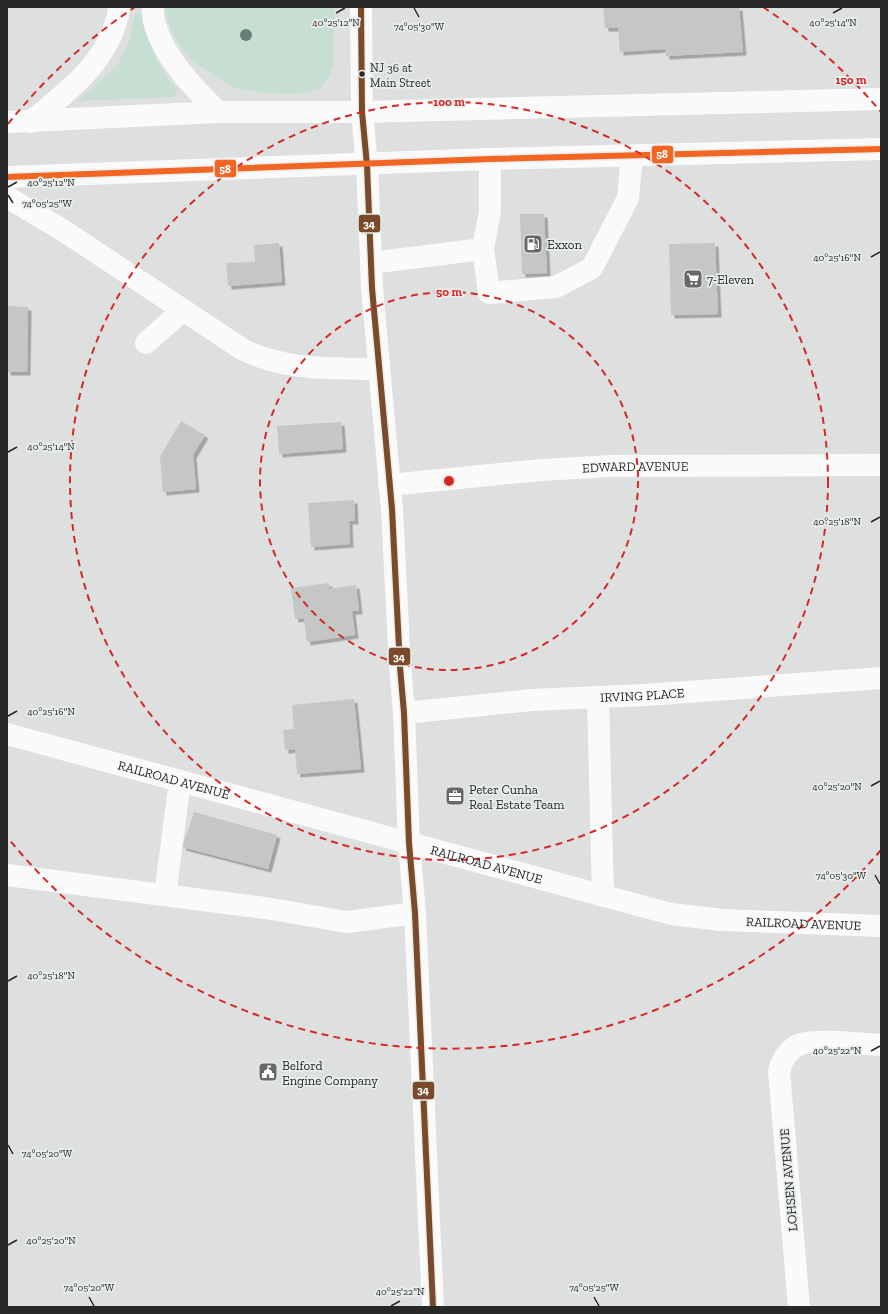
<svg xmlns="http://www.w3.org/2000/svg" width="888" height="1314" font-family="'Zilla Slab',serif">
	<defs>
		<filter id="shadow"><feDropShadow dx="3.5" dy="3.5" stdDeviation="0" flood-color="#0004"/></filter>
	</defs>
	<rect width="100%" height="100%" fill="#dde0de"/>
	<!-- green -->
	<path fill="#c7ded2" d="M164,7H334V63L329,77L319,89L296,94L263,93L234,88L196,64L181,48L171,30Z
		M135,14H141C147,42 157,67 176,88L177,93L172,97L78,101L117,66L129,40Z"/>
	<!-- building -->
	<path fill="#c5c7c5" filter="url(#shadow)" d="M603,7H739L743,52L666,56L665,49L620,52L618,28H605Z
		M520,214H544L547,273L522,274Z
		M279,243L282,282L228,286L226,263L255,262L254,245Z
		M715,243L718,314L671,315L669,244Z
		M7,306L28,307L27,372H7Z
		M181,421L205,435L193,455L196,489L163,492L160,457Z
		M341,422L343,449L279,454L277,426Z
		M354,500L355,521H349L350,544L311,547L308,503Z
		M329,583V589L356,585L359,611H352L355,635L307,642L304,618L295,619L291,588Z
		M354,699L361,769L297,774L295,749L285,750L283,730L294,729L292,705Z
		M194,812L277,835L268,869L182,847Z"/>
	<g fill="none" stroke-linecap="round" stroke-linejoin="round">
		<!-- minor -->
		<g stroke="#fafafa" stroke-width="22">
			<path d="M361,7L362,112L367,165L372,288L392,509L400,667L404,713L409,843L415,913L433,1307"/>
			<path d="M490,159V211L483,249L489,293L556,287L592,268L628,198L632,156"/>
			<path d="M371,263L483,249"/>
			<path d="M146,343L183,310"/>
			<path id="s1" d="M389,485L541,470L612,466L881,465"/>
			<path d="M598,697L603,896"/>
			<path id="s2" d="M404,713L532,700L645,695L881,678"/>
			<path id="s3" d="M7,734L671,914L722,920L881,926"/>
			<path d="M7,875L265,908L347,922L415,913"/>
			<path d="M165,895L180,781"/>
			<path d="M799,1307L779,1071C782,1060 789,1048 801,1044C821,1039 859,1044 881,1045"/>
		</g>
		<!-- highway -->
		<path stroke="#fafafa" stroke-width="22" d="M153,7C153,13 153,20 155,25C165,59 194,88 218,112
			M7,122L218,112H362L881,99
			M31,122C62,95 96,72 112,33C115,24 119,17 119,7
			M7,177L490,159L881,149
			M7,197L64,231L242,349C285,371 332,368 379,369"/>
		<!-- bus-1 casing -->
		<g stroke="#e9eeec" stroke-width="9">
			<path id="bus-1" d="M361,7L362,112L367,165L372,288L392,509L400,667L404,713L409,843L415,913L433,1307"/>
		</g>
		<!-- bus-2 casing -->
		<g stroke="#e9eeec" stroke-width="9">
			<path id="bus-2" d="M7,177L490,159L881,149"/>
		</g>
		<!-- bus-1 -->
		<use href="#bus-1" stroke="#7a4b2a" stroke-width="6"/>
		<!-- bus-2 -->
		<use href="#bus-2" stroke="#f26522" stroke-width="6"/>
	</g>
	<!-- trees -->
	<circle fill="#648177" cx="246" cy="35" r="6"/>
	<!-- ticks -->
	<path fill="none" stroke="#272928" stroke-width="1.5" d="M414,8L419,17M336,13L345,8M833,13L842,8M8,187L17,182M8,195L13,203M871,257L880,252M8,452L17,447M871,522L880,517M8,716L17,711M871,786L880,781M875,875L880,884M8,981L17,976M871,1051L880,1046M8,1145L13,1154M8,1245L17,1240M89,1297L94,1306M594,1297L599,1306M391,1306L400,1301"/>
	<!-- distance rings -->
	<g fill="none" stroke="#d62828" stroke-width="2" stroke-dasharray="7 5">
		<circle cx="449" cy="481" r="189"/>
		<circle cx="449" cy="481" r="379"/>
		<path d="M881 850A568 568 0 0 1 8 838M8 124A568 568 0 0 1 135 7M763 7A568 568 0 0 1 881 112"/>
	</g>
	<!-- icons -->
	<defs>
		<g id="fuel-square" transform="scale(1)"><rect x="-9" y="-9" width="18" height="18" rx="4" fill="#676968" stroke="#e9eeec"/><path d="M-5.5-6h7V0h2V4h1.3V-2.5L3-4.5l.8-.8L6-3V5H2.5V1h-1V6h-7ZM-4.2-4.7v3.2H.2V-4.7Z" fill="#fff"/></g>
		<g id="supermarket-square" transform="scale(1)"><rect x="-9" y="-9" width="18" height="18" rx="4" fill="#676968" stroke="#e9eeec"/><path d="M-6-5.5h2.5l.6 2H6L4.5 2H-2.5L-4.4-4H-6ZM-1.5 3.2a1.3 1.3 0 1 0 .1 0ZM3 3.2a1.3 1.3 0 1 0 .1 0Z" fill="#fff"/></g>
		<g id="office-square" transform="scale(1)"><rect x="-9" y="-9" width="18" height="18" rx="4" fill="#676968" stroke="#e9eeec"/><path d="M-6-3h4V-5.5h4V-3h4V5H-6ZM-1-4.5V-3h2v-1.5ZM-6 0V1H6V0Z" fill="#fff"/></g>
		<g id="civic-square" transform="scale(1)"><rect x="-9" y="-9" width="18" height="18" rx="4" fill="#676968" stroke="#e9eeec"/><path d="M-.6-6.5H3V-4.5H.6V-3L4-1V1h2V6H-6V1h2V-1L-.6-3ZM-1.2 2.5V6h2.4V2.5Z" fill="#fff"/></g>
	</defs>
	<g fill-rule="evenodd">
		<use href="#fuel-square" x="533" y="244"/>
		<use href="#supermarket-square" x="693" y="279"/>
		<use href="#office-square" x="455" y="796"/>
		<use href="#civic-square" x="268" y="1072"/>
	</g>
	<!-- markers -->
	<circle fill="#272928" stroke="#e9eeec" stroke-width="1.5" cx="362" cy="74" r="3.5"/>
	<g text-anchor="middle" stroke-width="3.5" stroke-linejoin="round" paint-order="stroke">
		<!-- bus labels -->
		<g font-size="12" fill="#272928" stroke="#e9eeec" text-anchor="start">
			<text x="370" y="72">NJ 36 at<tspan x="370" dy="15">Main Street</tspan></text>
		</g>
		<!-- poi labels -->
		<g font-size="13" fill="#272928" stroke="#e9eeec" text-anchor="start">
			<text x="547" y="249">Exxon</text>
			<text x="707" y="284">7-Eleven</text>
			<text x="469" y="794">Peter Cunha<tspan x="469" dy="15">Real Estate Team</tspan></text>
			<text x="282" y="1070">Belford<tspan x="282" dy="15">Engine Company</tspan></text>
		</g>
		<!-- street labels -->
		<g font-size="13" fill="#272928" stroke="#e9eeec">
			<text dy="5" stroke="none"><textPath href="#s1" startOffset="247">EDWARD AVENUE</textPath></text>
			<text dy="5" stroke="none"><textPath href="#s2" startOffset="239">IRVING PLACE</textPath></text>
			<text dy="5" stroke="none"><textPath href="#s3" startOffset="173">RAILROAD AVENUE</textPath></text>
			<text dy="5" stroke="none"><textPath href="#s3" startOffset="497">RAILROAD AVENUE</textPath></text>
			<text dy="5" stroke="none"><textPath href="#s3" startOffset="821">RAILROAD AVENUE</textPath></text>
			<text transform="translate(788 1180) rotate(-95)" y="5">LOHSEN AVENUE</text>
		</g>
	</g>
	<g font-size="10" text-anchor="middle" fill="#272928" stroke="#e9eeec" stroke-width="3.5" stroke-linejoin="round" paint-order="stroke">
		<text x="336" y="26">40°25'12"N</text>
		<text x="833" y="26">40°25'14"N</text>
		<text x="419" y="30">74°05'30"W</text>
		<text x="51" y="186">40°25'12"N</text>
		<text x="47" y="207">74°05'25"W</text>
		<text x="837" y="261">40°25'16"N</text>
		<text x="51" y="450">40°25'14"N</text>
		<text x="837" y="525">40°25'18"N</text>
		<text x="51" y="715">40°25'16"N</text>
		<text x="837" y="790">40°25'20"N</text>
		<text x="841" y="879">74°05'30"W</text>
		<text x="51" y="979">40°25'18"N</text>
		<text x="837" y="1054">40°25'22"N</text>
		<text x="47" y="1157">74°05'20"W</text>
		<text x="51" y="1244">40°25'20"N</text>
		<text x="89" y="1291">74°05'20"W</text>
		<text x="594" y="1291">74°05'25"W</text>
		<text x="400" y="1295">40°25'22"N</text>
	</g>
	<circle cx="449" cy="481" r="6" fill="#d62828" stroke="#e9eeec" stroke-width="2"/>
	<g font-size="12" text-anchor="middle" font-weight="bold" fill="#d62828" stroke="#e9eeec" stroke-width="3.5" stroke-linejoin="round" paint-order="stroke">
		<text x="851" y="84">150 m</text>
		<text x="449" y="106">100 m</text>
		<text x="449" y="296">50 m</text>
	</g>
	<g stroke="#e9eeec" stroke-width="1.5">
		<rect x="651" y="145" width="23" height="19" rx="4" fill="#f26522"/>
		<rect x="214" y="159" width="23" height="19" rx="4" fill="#f26522"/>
		<rect x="358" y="214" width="23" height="19" rx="4" fill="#7a4b2a"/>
		<rect x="388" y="647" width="23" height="19" rx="4" fill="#7a4b2a"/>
		<rect x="412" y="1081" width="23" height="19" rx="4" fill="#7a4b2a"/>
	</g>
	<g font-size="11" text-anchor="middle" font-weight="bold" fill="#fff">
		<text x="662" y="158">58</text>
		<text x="225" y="173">58</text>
		<text x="369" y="228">34</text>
		<text x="399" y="661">34</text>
		<text x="423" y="1094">34</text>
	</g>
	<!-- border -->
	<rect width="888" height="1314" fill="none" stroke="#272928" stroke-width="16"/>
</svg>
